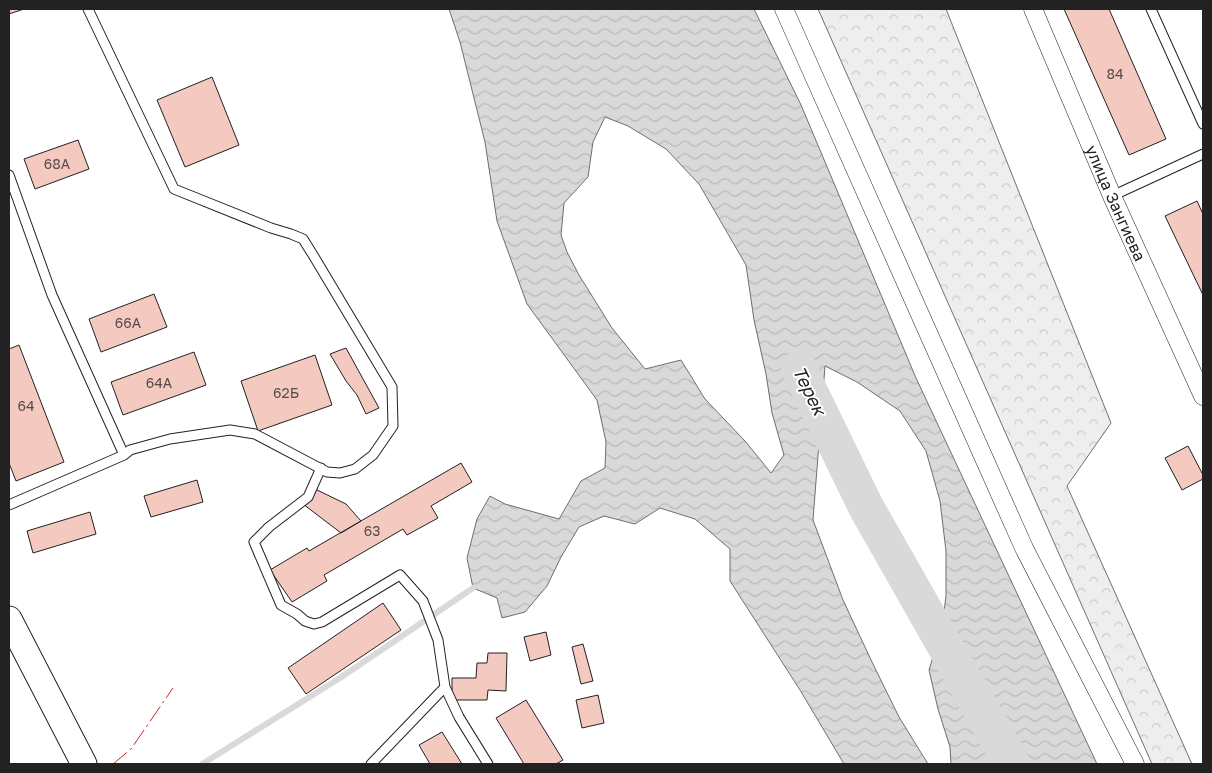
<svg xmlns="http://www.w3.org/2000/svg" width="1212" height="773" font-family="'Golos Text',sans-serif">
	<defs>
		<pattern id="forest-crowns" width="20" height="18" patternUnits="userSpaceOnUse" patternTransform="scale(1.25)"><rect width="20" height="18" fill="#eee"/><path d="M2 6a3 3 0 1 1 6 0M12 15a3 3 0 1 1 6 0" fill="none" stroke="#ccc"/></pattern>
		<pattern id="water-waves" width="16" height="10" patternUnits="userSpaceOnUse" patternTransform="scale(1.25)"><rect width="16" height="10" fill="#d9d9d9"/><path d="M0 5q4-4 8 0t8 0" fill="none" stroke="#bababa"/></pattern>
	</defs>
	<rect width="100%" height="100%" fill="#fff"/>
	<!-- forest -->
	<path fill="url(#forest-crowns)" stroke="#6f6f6f" d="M818,9H946L1111,423L1067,486L1192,764H1152Z"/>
	<!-- water -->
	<path fill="url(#water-waves)" stroke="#6f6f6f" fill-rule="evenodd" d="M449,9H754L801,105L916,378L1097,764H951L950,747L938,709L929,670L942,628L946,596V551L940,501L926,451L900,411L857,382L825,366L813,520L843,600L872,662L899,717L928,764H844L800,690L730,581V549L695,519L660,508L635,524L604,516L579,527L561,557L547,586L525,612L502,618L497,598L473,588L467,558L477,519L490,496L505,504L559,519L581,481L605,468L606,442L597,400L527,304L497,221L485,142L460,42ZM605,117L628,126L666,149L699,184L746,265L754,320L766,374L772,413L784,455L771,473L745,441L705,399L681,360L645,369L612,328L579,275L567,252L561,235L564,203L588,177L593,142Z"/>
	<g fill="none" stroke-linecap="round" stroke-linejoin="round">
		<!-- stream -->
		<path stroke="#d9d9d9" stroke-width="6" d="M202,764L340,678L473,588"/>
		<!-- river -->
		<path stroke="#d9d9d9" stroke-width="36" d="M799,369L866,507L1012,764"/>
	</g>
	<!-- building -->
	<path fill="#f3c9c0" stroke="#222" d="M9,9H24L9,14Z
		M1064,9H1109L1166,139L1129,155Z
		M212,77L239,145L185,167L157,100Z
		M78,140L89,169L35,189L24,159Z
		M1197,201L1203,214V295L1165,216Z
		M154,294L167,327L101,352L89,319Z
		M19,345L64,462L16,481L9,463V349Z
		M346,348L379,408L366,414L357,395L346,381L330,354Z
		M194,352L206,385L123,415L111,382Z
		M315,355L332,405L258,431L241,381Z
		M1188,446L1203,475V479L1182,490L1165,458Z
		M461,463L472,482L431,506L438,518L407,535L403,529L324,575L327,581L292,602L270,570L307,548L309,551Z
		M197,480L203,502L151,517L144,496Z
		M315,489L346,504L361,521L341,533L303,504Z
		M90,512L96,534L33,553L27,531Z
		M383,603L401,630L306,694L288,668Z
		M546,632L551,655L530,661L524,637Z
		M583,644L593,681L581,684L572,647Z
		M488,653H507L506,691L488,690L487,700H452V678H476L477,663H487Z
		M598,695L604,723L582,728L576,700Z
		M526,700L563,760L556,764H524L496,718Z
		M442,732L462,764H430L419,745Z"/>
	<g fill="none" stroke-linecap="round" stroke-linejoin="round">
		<!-- service casing -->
		<g stroke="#222" stroke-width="11">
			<path id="service" d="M1151,9L1203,124
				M9,175L52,295L124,455
				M1112,196L1203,154
				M321,468L308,497L269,527L254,542L281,605L297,614L305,621L314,624L322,622L400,575L423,601L438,640L445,687L371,764
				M9,505L124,455L130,450L170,439L230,430L255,434L327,472L340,473L355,469L373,455L393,426L392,387L313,255L303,239L291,234L271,228L174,189L88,9
				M445,687L459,717L488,764"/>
		</g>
		<!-- minor casing -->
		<g stroke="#222" stroke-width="19">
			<g id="minor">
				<path d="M784,9L1024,548L1135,764"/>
				<path id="s1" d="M1033,9L1112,196L1203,396"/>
			</g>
		</g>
		<!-- secondary casing -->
		<g stroke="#222" stroke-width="27">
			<path id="secondary" d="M9,619L84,764"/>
		</g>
		<!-- service -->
		<use href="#service" stroke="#fff" stroke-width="9"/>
		<!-- minor -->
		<use href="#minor" stroke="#fff" stroke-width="18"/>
		<!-- secondary -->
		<use href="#secondary" stroke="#fff" stroke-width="25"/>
		<!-- power -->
		<path stroke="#c62828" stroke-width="1" stroke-dasharray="18 4 2.5 4" stroke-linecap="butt" d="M113,764L131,749L173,688"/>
	</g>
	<g text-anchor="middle" stroke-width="4" stroke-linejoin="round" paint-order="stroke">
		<!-- number labels -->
		<g font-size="14" fill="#564c4a">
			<text x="1115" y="79">84</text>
			<text x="57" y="169">68А</text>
			<text x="128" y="328">66А</text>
			<text x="159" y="388">64А</text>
			<text x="286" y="398">62Б</text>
			<text x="26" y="411">64</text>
			<text x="372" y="536">63</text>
		</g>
		<!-- street labels -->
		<g font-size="16" fill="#222" stroke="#fff">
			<text dy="6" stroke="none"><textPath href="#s1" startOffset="211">улица Зангиева</textPath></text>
		</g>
		<!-- water labels -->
		<g font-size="18" font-style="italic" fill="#222" stroke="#fff">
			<text transform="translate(809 391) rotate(64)" y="6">Терек</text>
		</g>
	</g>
	<!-- border -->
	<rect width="1212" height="773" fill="none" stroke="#222222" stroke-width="20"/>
</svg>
